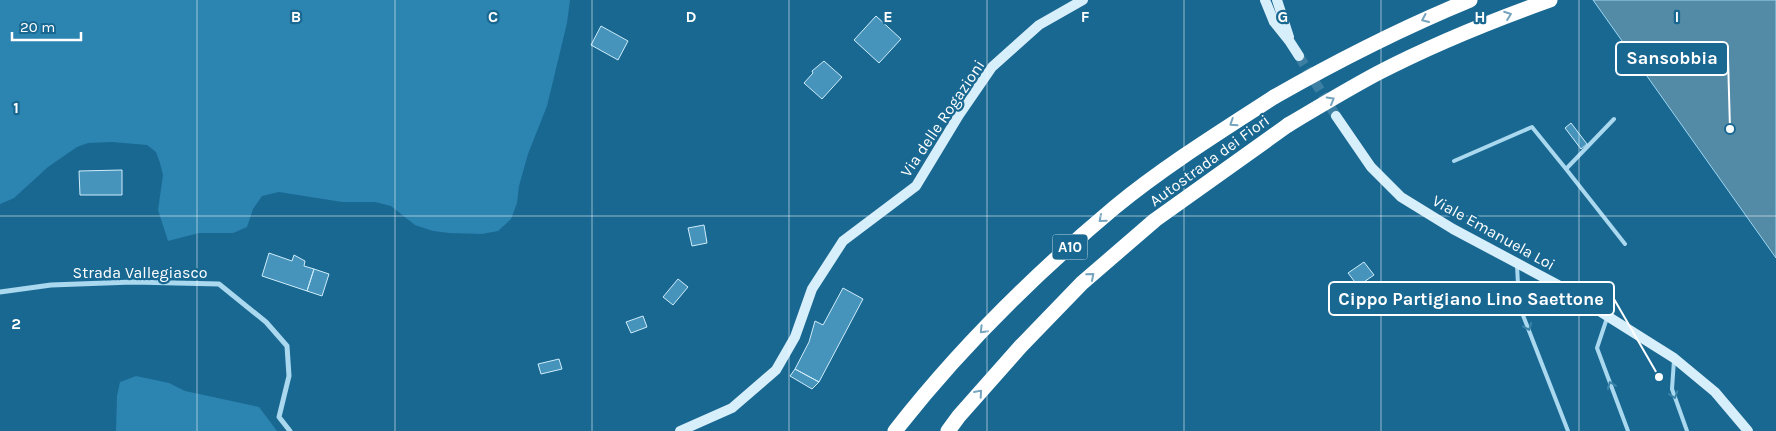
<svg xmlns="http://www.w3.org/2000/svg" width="1776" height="431" font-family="Karla,sans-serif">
	<rect width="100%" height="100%" fill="#196892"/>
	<!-- green -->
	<path fill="#2c84b1" d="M0,0H570L567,23L547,106L528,154L519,186L517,203L511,219L498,231L482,234L449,233L433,231L415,225L391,206L375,202H342L279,192L262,196L253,209L247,227L233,233H199L168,241L158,210L163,175L160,163L156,152L147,145L112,142L88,143L77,147L48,167L14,198L0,204Z
		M136,376L169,383L185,391L259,407L277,431H116L117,396L120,382Z"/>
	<!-- water -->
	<path fill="#538aa6" stroke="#9cd6f2" d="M1593,0H1776V258Z"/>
	<!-- building -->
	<path fill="#4694bb" stroke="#cfecfb" d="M876,16L901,39L879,63L854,40Z
		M601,26L628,41L618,60L591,45Z
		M824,61L842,77L822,99L804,83L813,73L812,71Z
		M1571,123L1587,144L1581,149L1565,128Z
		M122,170V195H80L79,171Z
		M704,225L707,243L692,246L688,228Z
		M269,253L292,261L294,255L305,261L304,266L314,269L307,291L262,276Z
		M1364,262L1374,275L1358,286L1348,273Z
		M314,269L329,274L322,296L307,291Z
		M678,279L688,287L673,305L663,297Z
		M843,288L863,299L819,382L795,369L809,342L815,321L823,325Z
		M643,316L647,327L631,333L626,322Z
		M559,359L562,369L541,374L538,364Z
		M795,369L819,382L812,389L790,376Z"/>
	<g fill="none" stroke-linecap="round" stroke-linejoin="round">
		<!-- secondary-tunnel -->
		<path stroke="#3c7fa2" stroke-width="10" stroke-dasharray="10 5" stroke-linecap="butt" d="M1299,56L1336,116"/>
		<!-- lane -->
		<path stroke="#a9d8ef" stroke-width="4" d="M1454,161L1532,127L1566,169L1614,119
			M1566,169L1625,244
			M1517,265L1519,305L1568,431
			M1607,318L1597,348L1628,431
			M1674,360L1672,389L1687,431"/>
		<!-- street -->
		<path stroke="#a9d8ef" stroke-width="5" d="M0,292L51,285L133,282L219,284L266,322L287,346L289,376L279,417L290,431"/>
		<!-- secondary -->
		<path stroke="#d7eefb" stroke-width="10" d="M1265,0L1274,22L1290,42L1299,56
			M1277,0L1289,37
			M1336,116L1371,167L1401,197L1453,229L1558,285L1674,358L1715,392L1748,431
			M680,431L732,408L776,370L795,337L812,289L843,241L916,186L959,115L992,67L1039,25L1083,0"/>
		<!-- highway -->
		<path stroke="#fff" stroke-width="15" d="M895,431C959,349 1035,274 1115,207C1165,166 1220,132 1274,97
			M948,431L959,416L1021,346L1082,283L1155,220L1288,125"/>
		<!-- highway-bridge -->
		<path stroke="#fff" stroke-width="15" d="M1274,97C1337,61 1402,28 1470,0
			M1288,125C1318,107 1348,89 1378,73C1434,44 1491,21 1550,0"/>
	</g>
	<!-- one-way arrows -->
	<defs><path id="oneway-chevron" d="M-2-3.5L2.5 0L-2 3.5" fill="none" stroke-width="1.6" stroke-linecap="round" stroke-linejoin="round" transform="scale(1.25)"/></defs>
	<g stroke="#75a4be">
		<use href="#oneway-chevron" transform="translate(1508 15) rotate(-20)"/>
		<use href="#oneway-chevron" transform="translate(1425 19) rotate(156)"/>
		<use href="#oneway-chevron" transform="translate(1331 100) rotate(-30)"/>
		<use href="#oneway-chevron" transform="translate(1233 123) rotate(147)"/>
		<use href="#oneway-chevron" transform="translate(1102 219) rotate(139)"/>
		<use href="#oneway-chevron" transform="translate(1091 276) rotate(-41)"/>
		<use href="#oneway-chevron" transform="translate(983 330) rotate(134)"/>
		<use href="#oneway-chevron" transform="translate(979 393) rotate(-49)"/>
	</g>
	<g stroke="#3d84a9">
		<use href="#oneway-chevron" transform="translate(1528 327) rotate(68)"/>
		<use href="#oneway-chevron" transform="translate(1611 385) rotate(-111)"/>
		<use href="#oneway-chevron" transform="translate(1674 395) rotate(72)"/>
	</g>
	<!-- grid -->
	<path fill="none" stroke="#fff" stroke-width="1" stroke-opacity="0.55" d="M197,0V431M395,0V431M592,0V431M789,0V431M987,0V431M1184,0V431M1381,0V431M1579,0V431M0,216H1776"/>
	<g text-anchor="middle" stroke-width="4.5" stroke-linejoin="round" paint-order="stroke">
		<!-- shield labels -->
		<rect fill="#196892" stroke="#bad2de" stroke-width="1" x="1052.5" y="234.5" width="35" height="25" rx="4"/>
		<g font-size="15" font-weight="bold" fill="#fff">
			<text x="1070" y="252">A10</text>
		</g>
		<!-- street labels -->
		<g font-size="16" fill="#fff" stroke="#196892">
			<text transform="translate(942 118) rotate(-56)" y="6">Via delle Rogazioni</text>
			<text transform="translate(1209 160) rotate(-36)" y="6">Autostrada dei Fiori</text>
			<text transform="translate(1494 232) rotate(29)" y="6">Viale Emanuela Loi</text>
			<text x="140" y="278">Strada Vallegiasco</text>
		</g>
	</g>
	<g font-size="16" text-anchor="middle" font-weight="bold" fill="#fff" stroke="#196892" stroke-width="4.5" stroke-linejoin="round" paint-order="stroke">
		<text x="296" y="22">B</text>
		<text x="493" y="22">C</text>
		<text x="691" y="22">D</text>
		<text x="888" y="22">E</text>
		<text x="1085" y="22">F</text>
		<text x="1283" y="22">G</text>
		<text x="1480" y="22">H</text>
		<text x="1677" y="22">I</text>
		<text x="16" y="113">1</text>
		<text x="16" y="329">2</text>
	</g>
	<!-- callouts -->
	<path fill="none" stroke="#fff" stroke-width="2" d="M1730 129L1728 58M1659 377L1614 299"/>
	<g fill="#fff" stroke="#196892" stroke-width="2">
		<circle cx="1730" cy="129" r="5"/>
		<circle cx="1659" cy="377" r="5"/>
	</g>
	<g fill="#196892" stroke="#fff" stroke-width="2">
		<rect x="1616" y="42" width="112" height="33" rx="5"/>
		<rect x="1329" y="282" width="285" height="33" rx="5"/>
	</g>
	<g font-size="18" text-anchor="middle" font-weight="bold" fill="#fff">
		<text x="1672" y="64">Sansobbia</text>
		<text x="1471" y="305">Cippo Partigiano Lino Saettone</text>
	</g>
	<!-- scale -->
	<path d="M12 32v8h69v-8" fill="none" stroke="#ffffff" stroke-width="2.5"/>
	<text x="20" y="32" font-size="15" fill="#ffffff" stroke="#196892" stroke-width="4" paint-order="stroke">20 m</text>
</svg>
